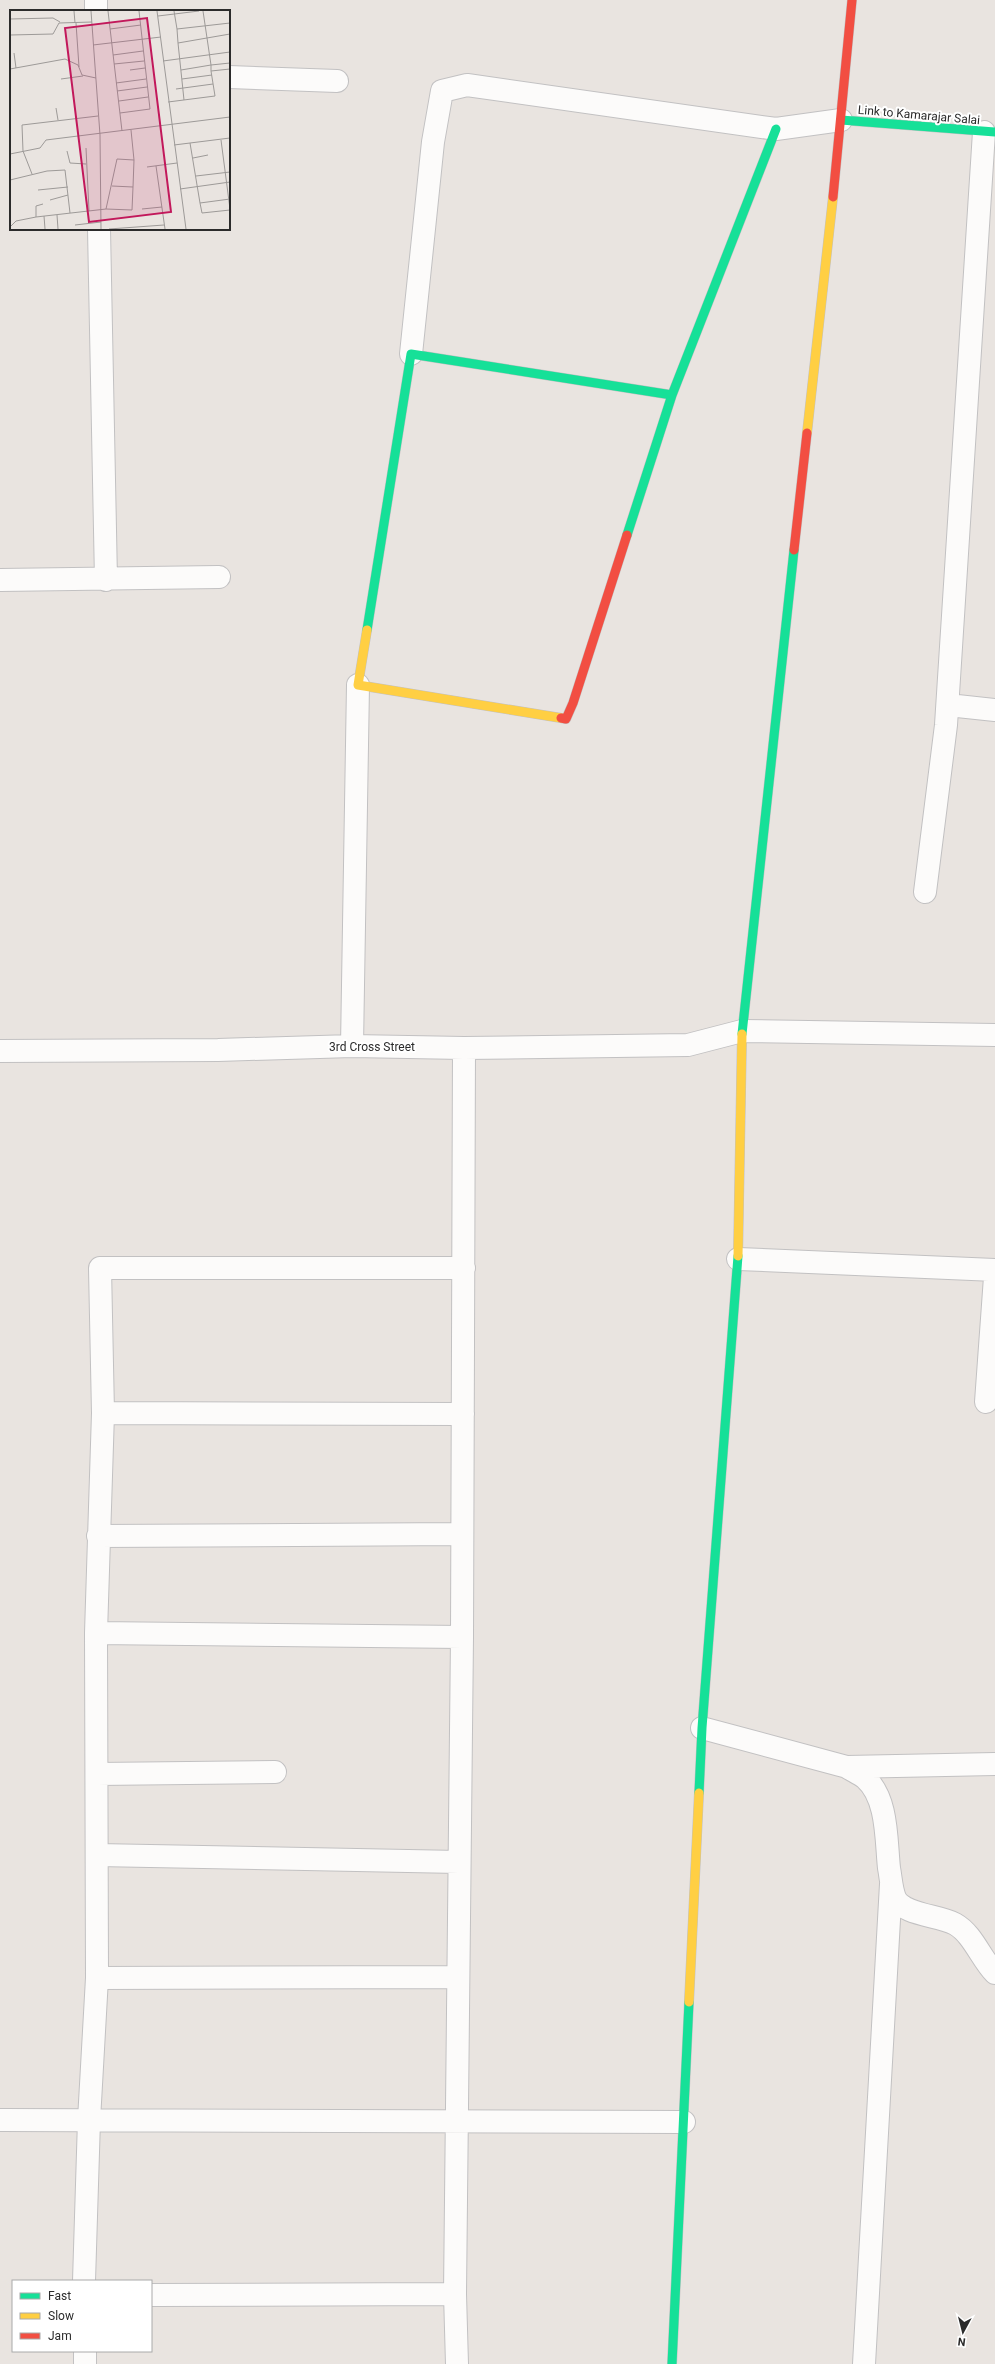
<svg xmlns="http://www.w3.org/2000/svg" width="995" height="2364" font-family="Roboto,sans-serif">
	<rect width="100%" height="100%" fill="#e9e4e0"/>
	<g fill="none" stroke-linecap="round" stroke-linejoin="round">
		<!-- street casing -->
		<g stroke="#c2c1c2" stroke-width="24">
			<path id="street" d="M96,0V11
				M229,77L337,81
				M99,229L106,580
				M411,354L433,142L442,91L467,85L776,129L841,120
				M0,580L219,577
				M948,705L995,710
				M925,892L946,725L984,132
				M352,1046L358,685
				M0,1051L218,1050L352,1046L464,1048L688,1045L742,1031L995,1035
				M738,1259L995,1270
				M986,1402L995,1277
				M103,1413L463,1414
				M98,1536L462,1534
				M96,1633L462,1637
				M702,1728L847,1767C853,1771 860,1774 865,1778C888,1798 886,1840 889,1868C891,1878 891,1888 895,1898C903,1915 938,1915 955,1924C973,1934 981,1959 995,1973
				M847,1767L995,1764
				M97,1774L275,1772
				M97,1855L459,1862
				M97,1978L458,1977
				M0,2120L684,2122
				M84,2281L89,2120L97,1978L96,1633L103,1413L100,1268H464
				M151,2295L455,2294
				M85,2351V2364
				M457,2364L455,2294L462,1637L464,1048
				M864,2364L891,1884"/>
		</g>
		<!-- fast casing -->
		<g stroke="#c2c1c2" stroke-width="10">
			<path id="fast" d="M841,120L995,132
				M627,535L672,395L776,129
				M367,630L411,354L672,395
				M742,1034L794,550
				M699,1793L702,1728L738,1256
				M672,2364L689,2002"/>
		</g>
		<!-- slow casing -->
		<g stroke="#c2c1c2" stroke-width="10">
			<path id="slow" d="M807,433L833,197
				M367,630L358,685L561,718
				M738,1256L742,1034
				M689,2002L699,1793"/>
		</g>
		<!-- jam casing -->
		<g stroke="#c2c1c2" stroke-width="10">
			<path id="jam" d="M833,197L852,0
				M794,550L807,433
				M561,718L566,719L573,703L627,535"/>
		</g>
		<!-- street -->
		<use href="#street" stroke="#fcfbfa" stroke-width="22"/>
		<!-- fast -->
		<use href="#fast" stroke="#16e098" stroke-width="9"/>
		<!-- slow -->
		<use href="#slow" stroke="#ffcf43" stroke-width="9"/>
		<!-- jam -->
		<use href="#jam" stroke="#f24e42" stroke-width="9"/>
	</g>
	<g text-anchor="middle" stroke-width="4" stroke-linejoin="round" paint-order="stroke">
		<!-- street labels -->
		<g font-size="12" fill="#2b2b2b" stroke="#fff">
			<text transform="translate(919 115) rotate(5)" y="4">Link to Kamarajar Salai</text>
			<text x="372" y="1051">3rd Cross Street</text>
		</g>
	</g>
	<!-- overview -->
	<g transform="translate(10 10)">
		<rect width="220" height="220" fill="#e9e4e0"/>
		<path fill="none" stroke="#9d9a98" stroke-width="1" d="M64,1L65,13M81,1L90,125L91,219M98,1L112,121M147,1L176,219M164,1L167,19M193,1L201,55L220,53M148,6L189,1M0,9L43,8L50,12M66,13L69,57M220,13L167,19L168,33L220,24M100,19L131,15M0,25L43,24L49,13L82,12M168,33L174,90M83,35L151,27M4,43L6,58M103,45L133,41M153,51L220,42M104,54L134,51M0,59L55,49L68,55L72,65L86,68M120,60L135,58M171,60L201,55V61L220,59M51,69L73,66M172,69L202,65M106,73L136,69M166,79L203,74M107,81L137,77M109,91L138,87M158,92L205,86L201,61M46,98L48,110M110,103L140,99L129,1M121,120L124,150M211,130L220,199M180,133L190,193L220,189M164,135L220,128M76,138L79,201M57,141L60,153L76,154M0,144L30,138L36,130L220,107M183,148L198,145M146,156L155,219M137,157L167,153M22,164L13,141L12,115L88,106M186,166L220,162M0,170L37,161L55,160L60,203M170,179L220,172M28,180L58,177M40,190L58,185M190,193L192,203L220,200M96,199L107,149L124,150L123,177L102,176M132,199L152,197M47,205L48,219M34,206L35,219M26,207V196L33,194M65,215L91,212M0,217L6,211L26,207L96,199L122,200L123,177M99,219L154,215"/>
		<path fill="#c2185b" fill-opacity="0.15" stroke="#c2185b" stroke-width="2" d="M137,8L161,202L79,212L55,18Z"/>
		<rect width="220" height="220" fill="none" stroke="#2b2b2b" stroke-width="2"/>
	</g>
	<!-- legend -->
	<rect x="12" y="2280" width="140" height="72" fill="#ffffff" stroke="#aaaaaa"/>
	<rect x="20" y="2293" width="20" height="6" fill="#16e098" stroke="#aaaaaa"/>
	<text x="48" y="2300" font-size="12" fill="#2b2b2b">Fast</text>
	<rect x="20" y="2313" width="20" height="6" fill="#ffcf43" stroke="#aaaaaa"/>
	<text x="48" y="2320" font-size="12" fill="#2b2b2b">Slow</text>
	<rect x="20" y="2333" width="20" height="6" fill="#f24e42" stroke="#aaaaaa"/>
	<text x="48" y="2340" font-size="12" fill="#2b2b2b">Jam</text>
	<!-- north arrow -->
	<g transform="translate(963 2332) rotate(187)" stroke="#ffffff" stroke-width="3" paint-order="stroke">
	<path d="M0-3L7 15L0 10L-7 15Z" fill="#2b2b2b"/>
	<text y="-6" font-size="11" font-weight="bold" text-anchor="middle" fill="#2b2b2b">N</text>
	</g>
</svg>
